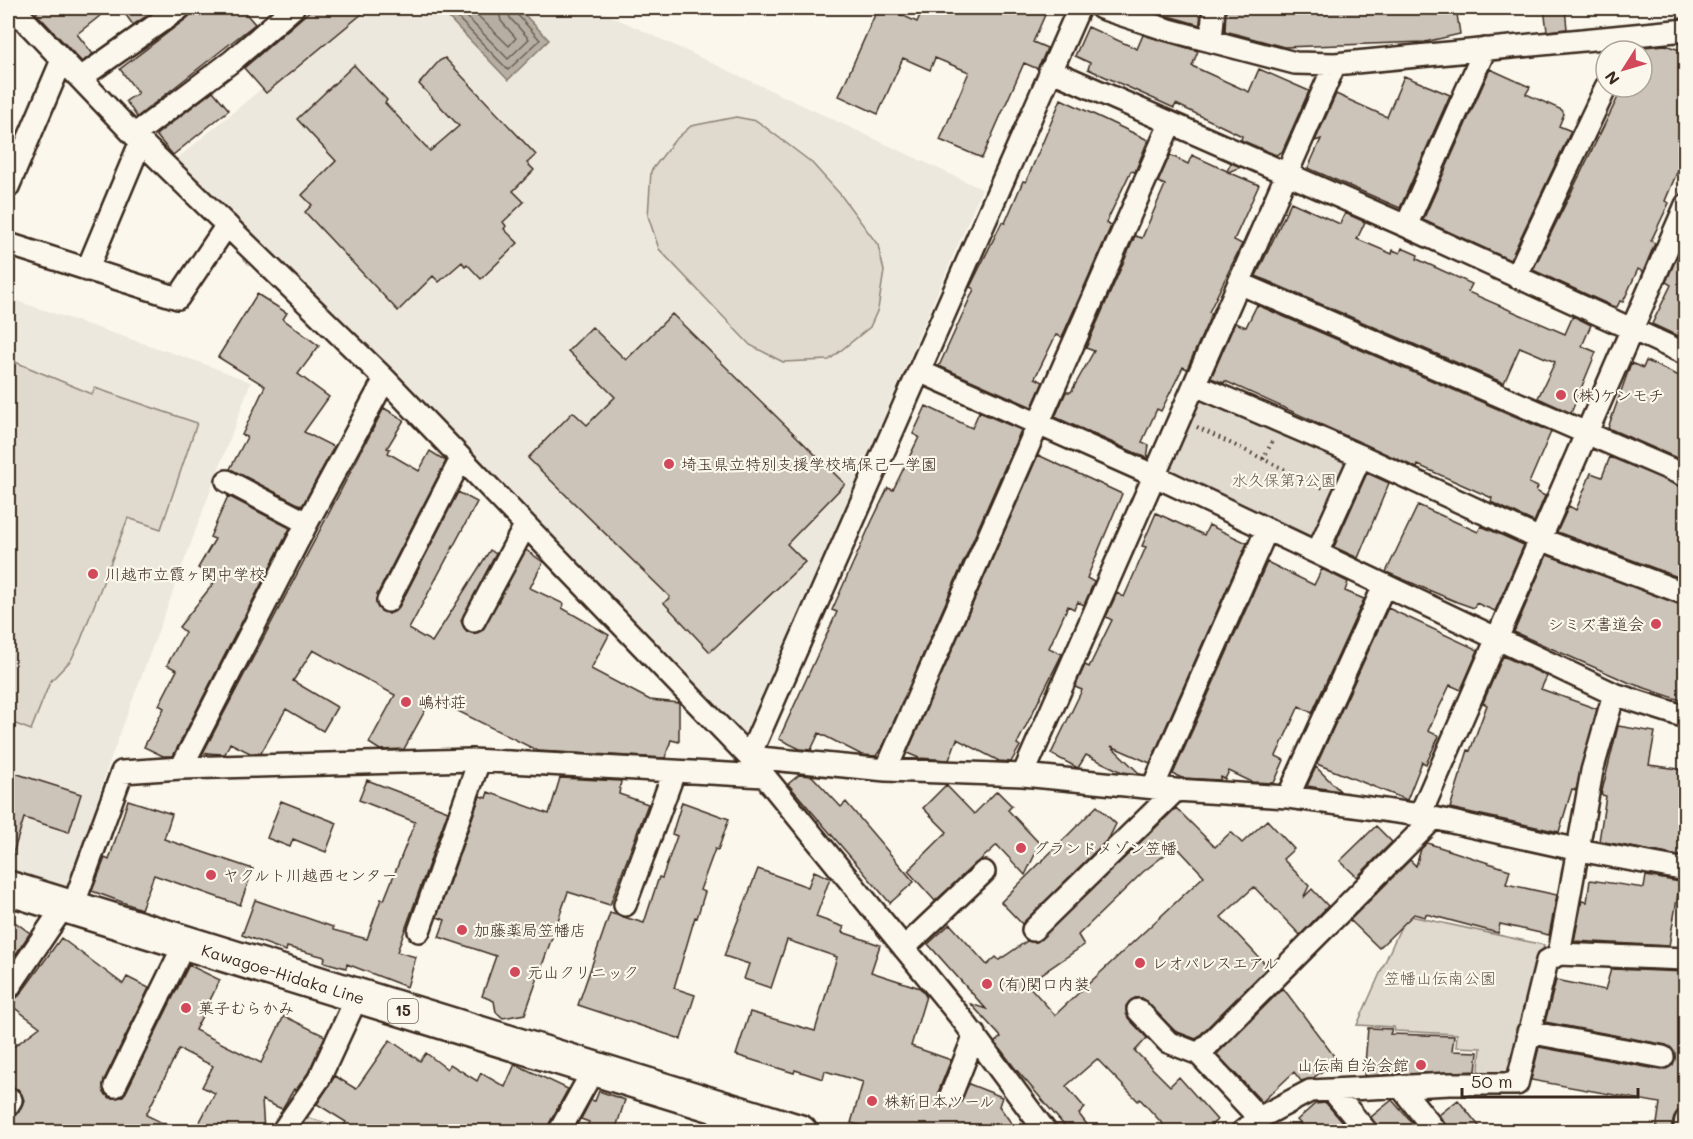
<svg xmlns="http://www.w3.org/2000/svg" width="1693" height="1139" font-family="Mali,'Klee One',sans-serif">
	<rect width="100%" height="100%" fill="#fbf7ec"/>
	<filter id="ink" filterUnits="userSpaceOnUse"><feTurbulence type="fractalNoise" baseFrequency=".0167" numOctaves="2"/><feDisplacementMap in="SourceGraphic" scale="12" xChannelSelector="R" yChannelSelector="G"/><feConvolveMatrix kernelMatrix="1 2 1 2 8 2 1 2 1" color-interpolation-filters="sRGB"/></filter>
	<g filter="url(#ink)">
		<!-- built -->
		<path fill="#ede8dd" d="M359,8H594L982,189L746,738L174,161Z
			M8,298L199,362L251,382L108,766L70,887L8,868Z"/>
		<!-- green -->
		<path fill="#dfd9ce" stroke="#8d8276" stroke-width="1.5" d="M736,117L757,121L811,162L840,194L878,245L884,271L878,309L870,327L829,360L783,362L750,345L659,249L648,216L651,171L674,141L691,126Z
			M8,359L92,394L95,388L197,423L161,529L128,518L80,642L71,660L50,682L31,730L8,721Z
			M1199,394L1350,462L1313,541L1164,472Z
			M1406,915L1544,945L1513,1079L1478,1078L1481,1048L1456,1047L1457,1034L1395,1031L1394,1027L1357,1025Z
			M302,1116L340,1127L337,1131L287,1132Z"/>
		<!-- water -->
		<path fill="#b6aea2" stroke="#85796d" stroke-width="1.5" d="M454,8H518L549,40L508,80L446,15Z"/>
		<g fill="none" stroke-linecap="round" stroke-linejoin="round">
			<!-- shore -->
			<path stroke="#6c5f53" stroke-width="1.5" d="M458,8L457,17L508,70L540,40L516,13L515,8
				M466,8V16L508,59L529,39L510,18L507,8
				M475,8V13L509,46L516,38L501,21L498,8"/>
		</g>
		<!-- building -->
		<path fill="#ccc4b9" stroke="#3b2a1e" stroke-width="1.5" fill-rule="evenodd" d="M41,8H110L77,34L93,54L82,62L36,13Z
			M121,8H159L133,25Z
			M193,8H241L255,24L137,117L126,101L138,93L120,69L187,18Z
			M313,8H369L266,93L244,68Z
			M878,8H886L917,22L921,13L929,16L933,8H1048L1033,42L1047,48L1042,60L1038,69L1024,63L982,158L940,140L969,72L935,58L930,70L903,58L878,114L839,96Z
			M1155,8H1201L1200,25L1154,12Z
			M1226,8H1456L1460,34L1425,42L1284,47L1225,31Z
			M1544,8H1565L1567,29L1547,31Z
			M1088,27L1137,49L1143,35L1198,51L1192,66L1249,92L1259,69L1309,91L1282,152L1276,155L1241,140L1242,136L1176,104L1174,108L1088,69L1090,63L1075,56Z
			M1665,45L1686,52V151L1665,201L1669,203L1651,241L1655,243L1643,272L1638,269L1623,302L1620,301L1617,307L1612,306L1533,270L1623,87H1642L1644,47Z
			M445,58L536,155L527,163L534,170L513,191L524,202L503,222L506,226L504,229L518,243L481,279L467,264L465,266L462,262L439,282L433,276L398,311L305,212L312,205L302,195L336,161L297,119L354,65L387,100L385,103L430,151L459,126L419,84L439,61Z
			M1490,69L1530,87L1526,94L1562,110L1564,114L1559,126L1571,131L1510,260L1423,220Z
			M1404,76L1450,95L1400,208L1308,168L1321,139L1315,141L1336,94L1387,117Z
			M213,91L229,110L173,155L156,135Z
			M1061,99L1148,140L1135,172L1131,171L1106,223L1111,226L1062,337L1056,335L1035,378L1043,382L1032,407L939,366L974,289L970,287L1002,222L1005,223L1023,181L1026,182Z
			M1170,155L1188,164L1192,155L1227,171L1231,163L1241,167L1228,172L1259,185L1234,240L1242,244L1209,312L1212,313L1187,369L1183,367L1161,411L1157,409L1142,442L1149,445L1147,458L1055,417L1066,392H1071L1094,351L1086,348L1135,236L1142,238L1165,185L1158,182Z
			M1291,202L1340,224L1345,213L1365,222L1357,239L1392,254L1393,250L1400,253L1402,248L1418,255L1417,259L1472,284L1468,292L1565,334L1573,316L1591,325L1582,346L1596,352L1571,413L1538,398L1555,362L1520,347L1504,383L1256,276Z
			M1686,252V340L1652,324L1671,285L1666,282L1678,254L1684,257Z
			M257,294L287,313L283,319L319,346L298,374L329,397L304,432L334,447L302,506L230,469L247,437L242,435L265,386L218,357Z
			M1257,305L1551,432L1529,483L1538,487L1536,491L1545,496L1534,522L1491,502L1492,498L1418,465L1417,468L1225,381L1224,383L1211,378L1235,323L1246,327Z
			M672,314L845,484L787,544L805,562L710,652L664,603L670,597L528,458L573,412L587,425L615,397L568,351L592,327L626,360Z
			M1646,361L1686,379V462L1608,428L1631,363L1643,368Z
			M926,406L972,428L979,412L1021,430L884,744L876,756L862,755L819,733L811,750L800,749L779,739L837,612L832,610L872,521L888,488L893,490L919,437L913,434Z
			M384,408L404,420L387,448L390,449L388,453L419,471L430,451L446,461L377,595L378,608L389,614L399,607L458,492L477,502L409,629L432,642L490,550L496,554L461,621L467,632L481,631L526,550L543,562L530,588L564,604L562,608L609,635L591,669L650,700L679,703V742L671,740L665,758L538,751L432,698L404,749L380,750L369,743L395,695L313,650L293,681L337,707L323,731L286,709L261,753H250L230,743L225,754L203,753Z
			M1038,455L1122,494L1087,578L1094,582L1084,605L1078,602L1074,609L1068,606L1049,648L1062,654L1017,744L1020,746L1011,762L999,761L957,739L949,760L919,758L907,753Z
			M1610,457L1686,488V580L1557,532L1569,506L1576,510L1591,473L1602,477Z
			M1367,473L1389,483L1358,558L1334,547Z
			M228,496L290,528L173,756H163L144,747L164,708L159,705L177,670L167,665L185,632L179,627L217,579L198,568L215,539L210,537Z
			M1418,505L1478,532L1481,526L1524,545L1495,611L1476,603L1474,608L1457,602L1386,572Z
			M1156,513L1204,535L1209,525L1247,543L1150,763L1111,746L1140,774L1122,772L1086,755L1078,768L1051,754L1082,690L1075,687L1085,665L1089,667L1112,620L1106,617L1117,593L1124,597L1146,547L1142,546Z
			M1547,555L1686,606V702L1630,683L1514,632Z
			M1267,562L1314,585L1322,569L1348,582L1345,591L1364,599L1312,713L1299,706L1276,756L1284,760L1274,783L1252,782L1229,771L1225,779L1221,777L1220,780L1182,778L1173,774Z
			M1388,608L1478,650L1461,690L1450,685L1428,731L1439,736L1426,764L1422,762L1407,800L1317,764Z
			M1503,656L1547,676L1541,689L1597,709L1576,790L1572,789L1559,832L1450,808L1468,750L1470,751L1487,705L1483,703Z
			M1618,726L1655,732L1649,765L1686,770L1684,857L1599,841L1606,796L1601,795Z
			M1316,767L1340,791L1307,786Z
			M8,771L81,794L69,832L24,818L12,857L8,856Z
			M799,775L812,776L841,807L846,802L914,882L890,903L788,784Z
			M560,778L621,781L619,794L648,804L610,905L568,892L525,1014L503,1018L496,1012L494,1001L482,996L496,956L439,937L445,920L437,917L480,796L486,798L488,792L549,814Z
			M367,780L448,811L397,952L416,957L407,987L347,964L346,968L324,962L325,957L287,947L286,951L242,935L255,900L333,927V930L367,939L381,899L384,900L415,822L359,800Z
			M946,785L974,814L997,791L1012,806L1008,810L1040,844L1025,875L997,845L935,901L908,871L947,832L923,808Z
			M128,800L172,814L164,839L253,869L240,905L154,875L141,909L92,891L105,858L109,860Z
			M281,801L337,823L326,852L293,839L290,847L267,838Z
			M682,802L729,819L718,850L715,849L700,890L705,892L697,918L695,917L674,988L695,995L681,1039L578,1005L610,913L644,923L659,877L662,878L677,836L672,834Z
			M1097,806L1116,824L1109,838L1022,924L1001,902Z
			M1176,808L1215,847L1231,832L1242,843L1267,820L1294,849L1283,859L1309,886L1303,898L1312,889L1328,906L1300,935L1254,887L1221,917L1268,967L1196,1039L1175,1031L1142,998H1135L1126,1006L1128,1018L1147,1038L1135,1051L1170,1086L1179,1077L1217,1120L1204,1131H1169L1140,1099L1138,1101L1097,1059L1066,1086L1085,1108L1079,1114L1092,1131H1069L1014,1067L995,1042L1001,1037L971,1004L986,1009L928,944L950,924L987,965L996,957L999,960L1027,941L1037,942ZM1176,846L1204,876L1055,1015L1027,984L1084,945L1078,935L1143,872Z
			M1376,826L1392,842L1357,877L1340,861Z
			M1427,843L1510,870L1506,884L1557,895L1549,935L1500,924L1498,933L1426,914L1425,917L1414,914L1379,948L1350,920L1410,860L1416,866L1421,849Z
			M758,869L808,887L814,871L830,878L816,917L844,927L842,932L880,945L871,972L920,988L926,996L911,1046L951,1060L939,1090L941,1102L947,1107L958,1105L969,1084L1002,1097L999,1106L1017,1131H882L851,1123L863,1082L825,1071L823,1079L795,1070L794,1073L736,1055L750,1012L815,1031L837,957L787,940L771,988L744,979L749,964L724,956Z
			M1646,876L1680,882L1669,946L1574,941L1582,901L1587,902L1590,880L1644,888Z
			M8,917L30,933L14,957L8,953Z
			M61,938L123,984L127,977L149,988L104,1080V1093L110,1098L122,1097L126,1092L189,965L220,980L195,1030L261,1063L284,1016L325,1036L308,1073L296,1090L294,1089L282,1109L262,1100L264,1131H195L215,1093L202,1087L213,1066L179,1049L146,1115L179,1131H8V1118L19,1112L24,1100L18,1089L8,1088V1067L11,1061L8,1051L40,1027L8,1003L19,996Z
			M1611,969L1686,972L1685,1093L1683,1105L1674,1117L1671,1131H1656L1660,1103L1531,1080L1539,1047L1661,1070L1673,1065L1675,1053L1666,1045L1545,1022L1556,980L1605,990Z
			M1283,988L1337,1060L1313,1078L1301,1081L1294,1072L1262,1102L1217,1054Z
			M1368,1028L1392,1029L1390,1034L1454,1036L1452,1051L1478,1052L1476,1071L1364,1076Z
			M390,1040L420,1061L426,1053L447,1069L450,1064L477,1081L481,1073L505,1087L515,1064L568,1089L545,1131H341L346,1122L317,1104L335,1076L356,1089Z
			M599,1091L625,1100L615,1131H586L589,1122L581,1119L591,1100L595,1101Z
			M1392,1100L1419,1131H1379L1371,1117Z
			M1458,1100L1483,1131H1449L1439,1115Z
			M1326,1103L1350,1131H1307L1297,1120L1315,1104Z"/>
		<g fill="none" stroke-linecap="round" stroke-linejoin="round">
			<!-- street casing -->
			<g stroke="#3b2a1e" stroke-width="26">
				<path id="street" d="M13,8L134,135L385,379L749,757L962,1019L1046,1132
					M1079,8L749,757L886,770L1023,775L1176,790L1288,797L1420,815L1579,850L1686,870
					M1101,8L1165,29L1295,63L1335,64L1686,30
					M1211,40L1214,8
					M1050,70L1406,226L1686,354
					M82,77L180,8
					M134,135L232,61L293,8
					M8,187L62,60
					M1406,226L1485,49
					M8,244L178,298L227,225
					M87,270L141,141
					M1516,277L1606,87
					M1239,283L1686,476
					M919,371L1153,475L1614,694L1686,717
					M1195,385L1361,456L1540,539L1686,594
					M227,481L307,523
					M1317,553L1361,456
					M388,601L461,459
					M474,621L525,526
					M181,768L307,523L385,379
					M886,770L1170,124
					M1023,775L1335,64
					M1153,787L1267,529
					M1288,797L1384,586
					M1420,815L1686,205
					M625,905L674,772
					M72,909L122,772L181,768L472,760L764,776
					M1033,930L1176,790
					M419,931L479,761
					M904,948L984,872
					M1559,954L1592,771L1614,694
					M8,989L64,906
					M1138,1010L1168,1042L1199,1054L1434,818
					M1528,1032L1663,1057
					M1199,1054L1259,1118
					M115,1086L185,943
					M1400,1086L1436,1132
					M1332,1090L1367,1132
					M951,1095L975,1034
					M8,1105L11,1100
					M282,1132L319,1079L357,997
					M559,1132L595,1067
					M1242,1132L1259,1118L1310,1091L1450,1084H1517L1547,961L1559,954L1686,959
					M1684,1132L1686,1120"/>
			</g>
			<!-- primary casing -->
			<g stroke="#3b2a1e" stroke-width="38">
				<path id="primary" d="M8,888L800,1132"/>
			</g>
			<!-- path -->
			<path stroke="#3b2a1e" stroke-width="4" stroke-dasharray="1.5 4.5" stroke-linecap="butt" d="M1197,427L1323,488
				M1263,459L1272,442"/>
			<!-- street -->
			<use href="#street" stroke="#fbf7ec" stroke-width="21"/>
			<!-- primary -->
			<use href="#primary" stroke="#fbf7ec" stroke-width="33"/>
		</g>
	</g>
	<!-- markers -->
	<g fill="#d1495b" stroke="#fbf7ec" stroke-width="2">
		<circle cx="1561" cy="395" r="6"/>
		<circle cx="669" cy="464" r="6"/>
		<circle cx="93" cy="574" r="6"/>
		<circle cx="1656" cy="624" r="6"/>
		<circle cx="406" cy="702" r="6"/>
		<circle cx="1021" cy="848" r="6"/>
		<circle cx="211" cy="875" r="6"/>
		<circle cx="462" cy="930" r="6"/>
		<circle cx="1140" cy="963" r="6"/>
		<circle cx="515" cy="972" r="6"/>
		<circle cx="987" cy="984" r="6"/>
		<circle cx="186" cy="1008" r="6"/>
		<circle cx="1421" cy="1065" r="6"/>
		<circle cx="872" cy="1101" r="6"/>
	</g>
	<g text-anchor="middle" stroke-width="4.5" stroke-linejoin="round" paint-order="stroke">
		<!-- shield labels -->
		<rect fill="#fbf7ec" stroke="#75685c" stroke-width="1.5" x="388" y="999" width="30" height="24" rx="4.5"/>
		<g font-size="15" font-weight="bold" fill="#3b2a1e">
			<text x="403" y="1016">15</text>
		</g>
		<!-- poi labels -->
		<g font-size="16" fill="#3b2a1e" stroke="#fbf7ec" text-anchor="start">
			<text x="1573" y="401">(株)ケンモチ</text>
			<text x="681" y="470">埼玉県立特別支援学校塙保己一学園</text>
			<text x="105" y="580">川越市立霞ヶ関中学校</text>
			<text x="1644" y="630" text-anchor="end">シミズ書道会</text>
			<text x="418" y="708">嶋村荘</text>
			<text x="1033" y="854">グランドメゾン笠幡</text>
			<text x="223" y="881">ヤクルト川越西センター</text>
			<text x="474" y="936">加藤薬局笠幡店</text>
			<text x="1152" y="969">レオパレスエアル</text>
			<text x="527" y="978">元山クリニック</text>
			<text x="999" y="990">(有)関口内装</text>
			<text x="198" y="1014">菓子むらかみ</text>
			<text x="1409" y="1071" text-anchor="end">山伝南自治会館</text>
			<text x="884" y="1107">株新日本ツール</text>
		</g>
		<!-- park labels -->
		<g font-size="16" fill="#64564a" stroke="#fbf7ec">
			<text x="1284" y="486">水久保第7公園</text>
			<text x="1440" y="984">笠幡山伝南公園</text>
		</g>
		<!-- street labels -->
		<g font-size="16" fill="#3b2a1e" stroke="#fbf7ec">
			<text transform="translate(283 974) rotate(17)" y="6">Kawagoe-Hidaka Line</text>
		</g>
	</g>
	<!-- margin -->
	<rect width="1693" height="1139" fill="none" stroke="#fbf7ec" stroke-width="30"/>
	<rect x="15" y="15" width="1663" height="1109" fill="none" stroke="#3b2a1e" stroke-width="2" filter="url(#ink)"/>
	<!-- north arrow -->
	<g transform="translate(1624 69) rotate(233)"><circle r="28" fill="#fbf7ec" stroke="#aea59a" stroke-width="1.5"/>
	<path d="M0-4.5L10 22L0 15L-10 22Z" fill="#d1495b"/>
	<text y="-9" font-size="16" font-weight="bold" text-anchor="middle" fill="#3b2a1e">N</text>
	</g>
	<!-- scale -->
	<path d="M1462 1088v9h176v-9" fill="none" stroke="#3b2a1e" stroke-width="3"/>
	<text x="1471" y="1088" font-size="18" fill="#3b2a1e" stroke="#fbf7ec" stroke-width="4.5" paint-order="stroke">50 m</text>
</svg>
